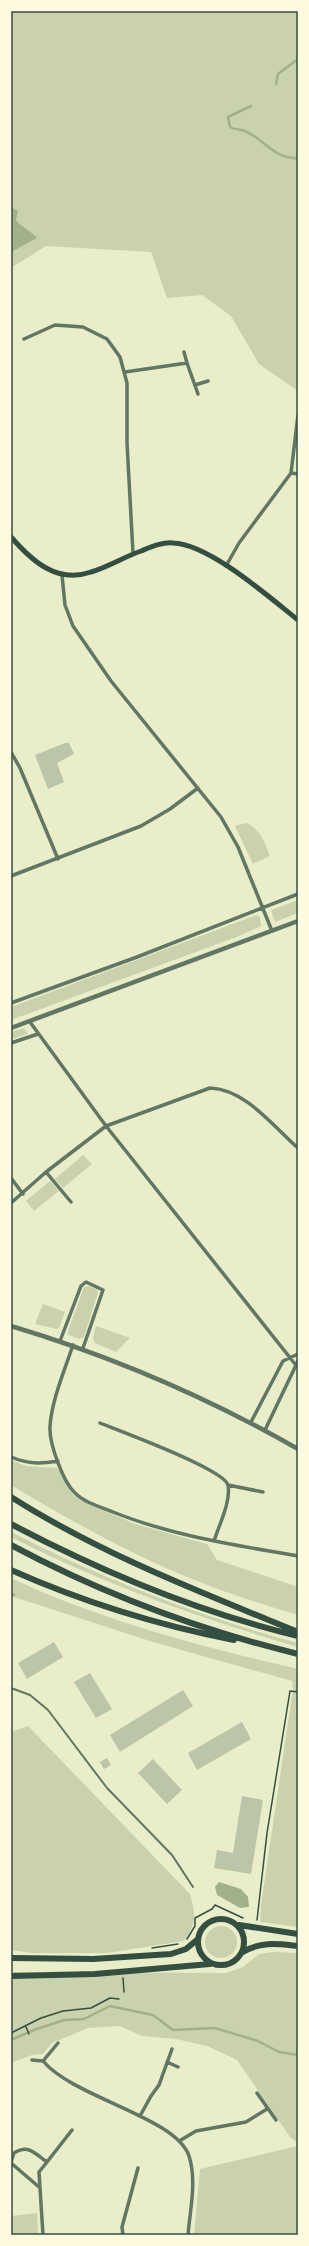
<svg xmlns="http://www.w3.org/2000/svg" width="309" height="2246" font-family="Signika,sans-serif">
	<rect width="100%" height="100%" fill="#e9edc9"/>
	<!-- green -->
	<path fill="#cad2ad" d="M11,11H298V391L259,364L231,316L202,295L167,298L151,252L46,246L11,268Z
		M246,823C261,829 264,842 270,856L253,864L235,826Z
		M298,900V913L275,922L271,910Z
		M257,915L260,917L261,926L239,936L11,1020V1007Z
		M24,1028L28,1034L11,1039V1032Z
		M83,1155L92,1164L63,1188L55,1179Z
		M50,1181L59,1191L34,1211L26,1201Z
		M88,1286L97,1289L98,1293L84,1337L79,1339L67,1334L68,1331L84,1287Z
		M43,1304L65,1312L59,1328L56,1329L35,1324Z
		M96,1326L130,1338L116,1352L95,1343L93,1338Z
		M11,1460L26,1466L58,1468L73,1495L82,1501L135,1524L207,1544L217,1560L298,1587V1615C265,1605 232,1595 200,1582C135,1557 71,1521 11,1485Z
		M11,1532C103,1579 198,1616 298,1643V1647C199,1618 103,1584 11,1537Z
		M11,1578C99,1620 203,1647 298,1669V1927L260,1922L261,1905L293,1689L292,1681L153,1642L11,1596Z
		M28,1726L190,1894C196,1916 197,1922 184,1941L107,1953H32L11,1950V1732Z
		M205 1942a16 16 0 1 1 32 0a16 16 0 1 1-32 0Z
		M273,1952L298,1953V2143L290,2137L237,2060L207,2046L176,2039L142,2036L120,2026L88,2028L52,2043L43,2054L32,2055L11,2063V1972L226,1973L243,1967L259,1954Z
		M298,2146V2235H194L200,2169Z
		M37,2213L38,2235H11V2216Z"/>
	<!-- water -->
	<path fill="#a3b18a" d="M11,207L18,211L16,220C22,228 30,230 37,238L11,252Z
		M219,1882L241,1889L248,1897L249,1907L240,1908L217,1895L215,1887Z"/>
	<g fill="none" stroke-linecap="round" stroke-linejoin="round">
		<!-- stream -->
		<path stroke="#a3b18a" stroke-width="2.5" d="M276,84L278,74L298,59
			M251,106L228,117L230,127C235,130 240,129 245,131C264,139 275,160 298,158
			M11,1594L14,1595
			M11,2040L34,2030L64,2020L84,2019L110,2006L153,2015L173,2030L215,2028L258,2041L279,2052L298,2055"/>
	</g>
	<!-- building -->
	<path fill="#bcc5a7" d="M65,743H69L74,754L57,763L64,782L48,789L35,755Z
		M54,1642L63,1657L27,1679L18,1663Z
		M90,1673L112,1709L96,1718L74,1682Z
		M183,1690L193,1706L120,1752L110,1735Z
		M242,1722L251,1739L197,1770L188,1753Z
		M107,1758L111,1765L104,1769L100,1762Z
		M153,1759L182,1790L167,1804L138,1773Z
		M242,1796L263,1800L251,1874L214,1868L217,1850L233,1853Z"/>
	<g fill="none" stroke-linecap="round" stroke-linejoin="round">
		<!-- path -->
		<path stroke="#344e41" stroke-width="1.5" d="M257,1920L267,1833L290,1691L298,1692
			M187,1939L195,1926V1918L212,1909L215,1905L243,1918
			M152,1948L178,1944
			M123,1978L124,1992
			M26,2027L29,2034
			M11,2033L41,2018L63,2011L91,2008L110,1998L119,1999"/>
		<!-- service -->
		<path stroke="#617663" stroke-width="2" d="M11,1688L30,1695L48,1710L107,1788L172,1855L193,1887"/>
		<!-- minor -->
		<path stroke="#617663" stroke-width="3.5" d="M24,339L55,325L83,327L107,339L120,357L127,383V443L133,553
			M184,352L187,363
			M125,372L187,363L198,394
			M195,385L208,381
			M291,473L298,474
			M226,566L239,543L291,473L298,415
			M62,575L65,605L73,626L111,681L221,817L238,847L272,931
			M11,752L20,768L58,859
			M11,876L141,826L170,809L198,788
			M11,1003L137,957L298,894
			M30,1022L106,1126L295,1364
			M11,1043L38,1034
			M46,1172L71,1202
			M11,1178L23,1194
			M11,1203L46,1172L106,1126L210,1088C245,1089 273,1126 298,1148
			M60,1341L81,1286L86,1282L103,1290L83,1348
			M73,1345C65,1369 51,1402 50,1427C49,1443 63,1482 75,1493C85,1503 101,1507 113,1512C173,1536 235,1545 298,1556
			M251,1422L283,1361L298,1354
			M100,1423C120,1431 224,1469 228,1485C231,1502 219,1525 214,1541
			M265,1430L298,1361
			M11,1457C28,1464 40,1464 58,1461
			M228,1485L263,1492
			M58,2043L43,2061C74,2098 176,2117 189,2156C197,2181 190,2210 188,2235
			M32,2060L43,2061
			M167,2062L178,2067
			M257,2093L276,2120
			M140,2116L151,2096L159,2085L172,2049
			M181,2140L196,2131L246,2122L267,2109
			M11,2162L14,2153C29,2144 34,2153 47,2162L39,2172L43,2235
			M47,2162L72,2130
			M11,2163L39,2187
			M123,2235L122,2227L138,2168"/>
		<!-- tertiary -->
		<path stroke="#617663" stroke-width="4.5" d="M11,1028L298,921
			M11,1326C111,1356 207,1397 298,1449"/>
		<!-- secondary -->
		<path stroke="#344e41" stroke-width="5" d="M11,537C32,561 57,584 91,572C108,567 124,557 141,551C151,547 162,542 173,543C209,544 269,597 298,620"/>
		<!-- trunk -->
		<path stroke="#344e41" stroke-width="6" d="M198 1942a23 23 0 1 1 46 0a23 23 0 1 1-46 0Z
			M239,1925L298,1934
			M243,1952C261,1941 278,1944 298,1946
			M11,1958L93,1959L171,1954L186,1949L198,1939
			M11,1976L95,1974L210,1964"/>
		<!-- motorway -->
		<path stroke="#344e41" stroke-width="6" d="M11,1497C101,1554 200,1592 298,1632
			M11,1524C102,1572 198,1612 298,1636
			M11,1545C101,1593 199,1630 298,1654
			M11,1570C83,1602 157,1625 234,1640"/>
	</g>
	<!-- border -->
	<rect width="309" height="2246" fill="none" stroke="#fefae0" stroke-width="24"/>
	<rect x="12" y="12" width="285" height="2222" fill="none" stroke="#344e41" stroke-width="1.5"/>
</svg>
